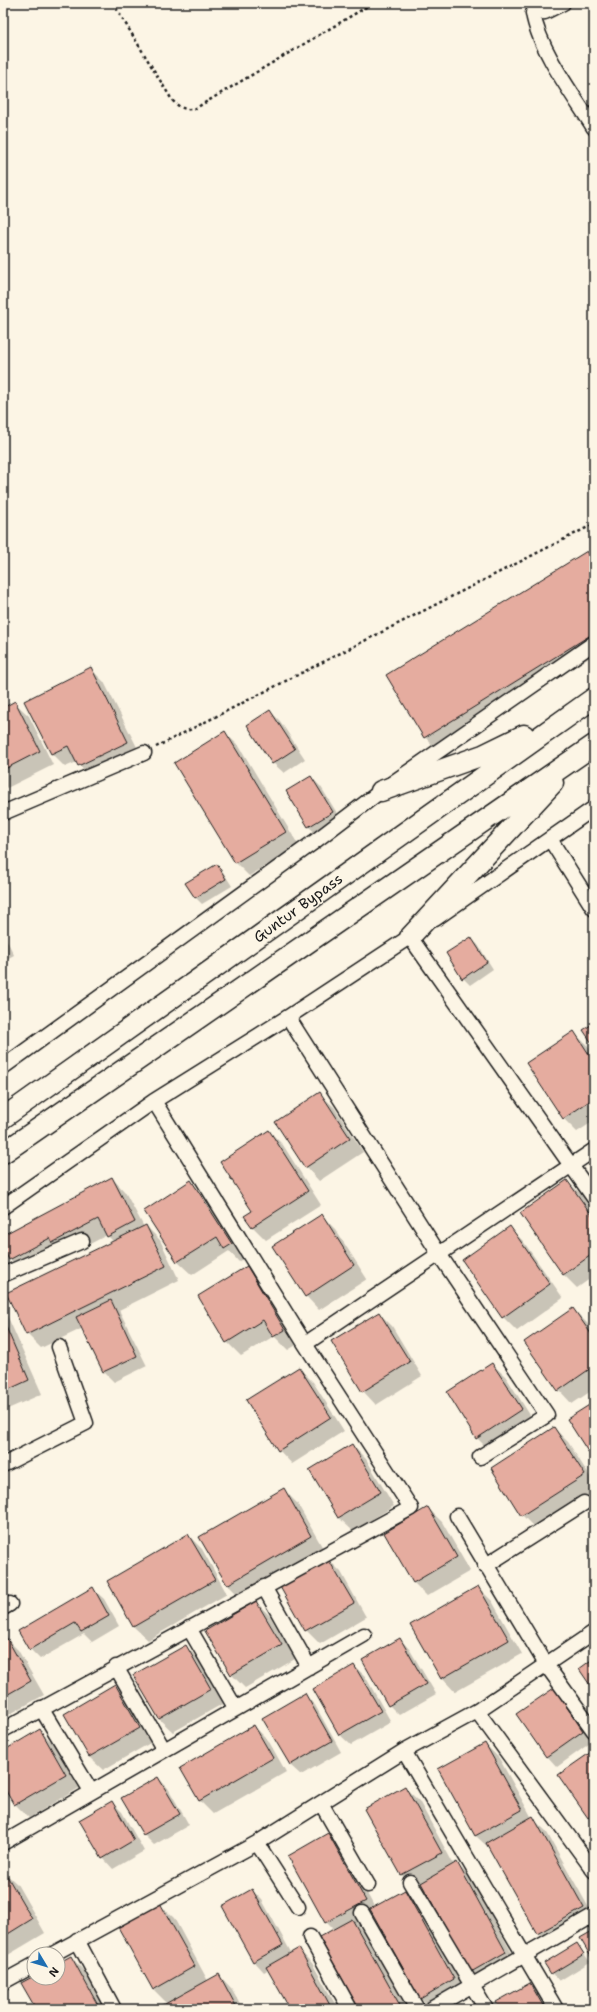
<svg xmlns="http://www.w3.org/2000/svg" width="597" height="2012" font-family="'Shantell Sans',sans-serif">
	<rect width="100%" height="100%" fill="#fcf5e5"/>
	<filter id="ink" filterUnits="userSpaceOnUse"><feTurbulence type="fractalNoise" baseFrequency=".025" numOctaves="2"/><feDisplacementMap in="SourceGraphic" scale="8" xChannelSelector="R" yChannelSelector="G"/><feConvolveMatrix kernelMatrix="1 2 1 2 8 2 1 2 1" color-interpolation-filters="sRGB"/></filter>
	<g filter="url(#ink)">
		<!-- shadow -->
		<path fill="#0003" d="M587,552L594,559V655L438,751L425,737Z
			M91,669L104,682L141,755L93,780L77,762L65,767L52,754L26,701Z
			M15,703L29,716L53,765L7,788L3,785V709Z
			M270,711L280,721L305,759L284,773L273,763Z
			M225,733L239,746L299,846L249,876L236,863L175,763Z
			M311,777L321,787L343,823L320,837L309,827L288,792Z
			M217,865L223,872L232,886L202,904L196,898Z
			M3,932L14,955L3,961Z
			M471,938L478,945L493,969L470,985L463,978Z
			M574,1033L588,1046L594,1056V1121L577,1132L563,1118Z
			M320,1094L334,1107L363,1152L319,1181L306,1167Z
			M269,1131L283,1145L321,1205L266,1240L253,1227L245,1216L253,1211Z
			M112,1178L125,1192L144,1227L146,1226L160,1240L179,1280L119,1310L147,1366L114,1382L104,1372L83,1328L41,1348L27,1334L114,1242L107,1235L67,1256L63,1252L24,1273L10,1259L3,1246V1236Z
			M191,1181L204,1195L245,1258L239,1262L229,1251L192,1275L178,1262L145,1211Z
			M567,1181L581,1194L594,1213V1276L577,1288L563,1274Z
			M322,1216L335,1229L367,1279L319,1310L306,1296Z
			M510,1228L523,1241L563,1298L517,1331L503,1317L463,1260Z
			M247,1267L261,1281L298,1344L288,1350L274,1336L241,1356L227,1342Z
			M3,1306L42,1394L3,1411Z
			M573,1309L587,1323L594,1333V1389L572,1404L559,1390Z
			M379,1313L392,1326L422,1376L376,1405L363,1391Z
			M492,1364L506,1377L535,1423L491,1452L477,1438Z
			M299,1368L313,1382L344,1431L292,1464L279,1450Z
			M554,1428L568,1442L594,1483V1491L536,1529L522,1515Z
			M352,1445L366,1459L394,1506L353,1531L339,1518L311,1470Z
			M283,1489L297,1503L324,1550L241,1598L227,1584Z
			M428,1508L442,1522L470,1571L427,1596L413,1582Z
			M188,1535L202,1549L227,1594L148,1640L134,1627L108,1582Z
			M327,1558L341,1572L366,1617L320,1644L306,1630L280,1585Z
			M478,1587L492,1601L522,1654L455,1692L442,1678Z
			M93,1589L104,1599L119,1626L92,1642L84,1634L40,1659L30,1649Z
			M256,1602L270,1616L295,1659L245,1688L231,1674Z
			M4,1636L18,1650L44,1695L3,1718Z
			M400,1639L410,1650L436,1694L399,1715L389,1705Z
			M186,1646L199,1660L224,1703L173,1732L159,1719Z
			M354,1666L365,1676L391,1722L351,1745L340,1735L314,1689Z
			M114,1685L128,1699L152,1742L103,1770L89,1757Z
			M554,1689L564,1699L593,1741L557,1767L547,1756Z
			M304,1695L315,1705L341,1752L301,1775L290,1765Z
			M254,1726L268,1740L286,1772L213,1814L199,1800Z
			M40,1731L54,1744L79,1788L29,1818L15,1804L3,1784V1752Z
			M485,1744L499,1758L532,1818L546,1831L594,1917V1923L551,1947L538,1933L490,1849L476,1836L439,1770Z
			M594,1751V1822L589,1817Z
			M158,1778L168,1788L189,1825L154,1845L144,1835L123,1798Z
			M405,1788L419,1801L454,1865L457,1864L470,1877L519,1966L485,1985L471,1972L423,1884L416,1888L402,1875L366,1809Z
			M112,1802L122,1812L144,1851L113,1869L103,1858Z
			M328,1835L342,1848L375,1908L405,1891L418,1905L467,1993L431,2009L420,1998L375,1916L358,1926L366,1934L407,2009H360L334,1930L326,1922Z
			M3,1871L17,1884L45,1933L3,1958Z
			M252,1890L262,1900L292,1954L299,1950L312,1963L338,2009H291L269,1969L264,1972L254,1961Z
			M160,1905L174,1918L208,1981L219,1975L232,1989L243,2009H158L168,2004L153,1989Z
			M577,1944L590,1962L559,1981L545,1963Z
			M71,1957L84,1971L105,2009H37L23,1983L34,1977L58,1978V1964Z
			M530,1984L544,1997L550,2009H501Z"/>
		<!-- building -->
		<path fill="#e5ac9f" stroke="#1c1c1c" d="M587,551L594,563V633L424,738L386,675Z
			M91,667L128,742L78,766L68,746L51,754L24,701Z
			M15,701L40,751L3,770V708Z
			M270,710L295,749L272,764L247,725Z
			M225,731L286,832L235,863L174,763Z
			M311,776L333,812L308,827L286,791Z
			M217,864L226,879L195,898L185,883Z
			M471,937L487,962L462,979L446,953Z
			M594,1023V1046L583,1030Z
			M574,1031L594,1062V1098L563,1119L526,1063Z
			M320,1092L350,1138L305,1168L275,1122Z
			M269,1130L308,1191L252,1227L244,1216L252,1211L220,1162Z
			M112,1177L135,1222L107,1237L98,1219L52,1243L50,1238L9,1260L3,1248V1235Z
			M191,1180L232,1244L224,1249L217,1237L177,1262L144,1211Z
			M567,1180L594,1218V1253L563,1275L520,1213Z
			M322,1214L354,1265L305,1297L272,1246Z
			M146,1225L166,1266L26,1335L6,1293Z
			M510,1226L550,1284L502,1318L462,1260Z
			M247,1266L285,1330L273,1337L263,1320L226,1343L198,1296Z
			M111,1300L137,1356L103,1372L76,1317Z
			M573,1308L594,1338V1366L558,1391L524,1342Z
			M379,1312L410,1362L362,1392L331,1341Z
			M3,1320L29,1380L3,1392Z
			M492,1363L522,1409L476,1439L447,1392Z
			M299,1367L331,1417L278,1451L246,1400Z
			M594,1402V1461L567,1419Z
			M554,1427L585,1475L521,1516L491,1468Z
			M352,1444L381,1492L338,1518L309,1470Z
			M284,1488L311,1536L227,1585L199,1537Z
			M428,1507L457,1557L413,1583L384,1533Z
			M188,1534L215,1580L133,1627L107,1581Z
			M327,1557L354,1603L305,1631L279,1585Z
			M478,1586L509,1640L441,1679L410,1625Z
			M93,1587L109,1616L81,1632L75,1623L29,1650L18,1631Z
			M256,1601L282,1645L231,1675L205,1631Z
			M5,1635L31,1681L3,1697V1636Z
			M400,1638L426,1684L388,1706L362,1660Z
			M186,1645L211,1689L159,1719L133,1675Z
			M594,1658V1691L579,1669Z
			M354,1665L381,1711L339,1735L313,1689Z
			M115,1684L140,1728L89,1757L64,1714Z
			M554,1688L583,1731L546,1757L516,1714Z
			M305,1693L332,1741L290,1765L262,1718Z
			M254,1725L273,1758L199,1801L180,1768Z
			M40,1729L66,1775L14,1805L3,1786V1751Z
			M485,1743L522,1810L475,1836L438,1769Z
			M594,1750V1814L588,1818L558,1775Z
			M158,1777L180,1814L143,1835L121,1798Z
			M405,1786L442,1853L401,1875L364,1809Z
			M112,1801L134,1840L102,1859L79,1820Z
			M533,1816L584,1908L537,1934L486,1843Z
			M328,1833L366,1901L325,1923L288,1856Z
			M457,1862L506,1952L471,1972L421,1883Z
			M3,1869L32,1919L3,1937Z
			M252,1889L283,1945L253,1962L222,1906Z
			M405,1890L454,1979L420,1999L370,1909Z
			M160,1903L195,1966L153,1990L118,1927Z
			M352,1919L402,2009H359L319,1937Z
			M594,1930V1962L580,1938Z
			M577,1943L584,1954L551,1974L544,1963Z
			M299,1948L332,2009H290L266,1967Z
			M71,1956L100,2009H36L21,1983L34,1976V1978H58V1963Z
			M219,1974L236,2006L230,2009H156Z
			M530,1983L545,2009H500L496,2002Z"/>
		<g fill="none" stroke-linecap="round" stroke-linejoin="round">
			<!-- minor casing -->
			<g stroke="#1c1c1c" stroke-width="17">
				<path id="minor" d="M563,3L545,12L533,13C539,50 574,96 594,128
					M3,813L144,753
					M550,839L594,909
					M435,919L594,808
					M410,937L594,1198
					M288,1017L439,1254L547,1415L480,1457
					M3,1067L314,842L381,791L594,643
					M3,1207L154,1101L288,1017L417,932
					M3,1271L5,1274L82,1241
					M305,1344L594,1150
					M3,1465L86,1423L59,1347
					M457,1516L547,1666L594,1731
					M485,1566L584,1503
					M264,1587L309,1667
					M3,1608L10,1604
					M189,1628L236,1709
					M116,1667L164,1750
					M41,1708L91,1791
					M477,1711L594,1871
					M3,1730L411,1508L305,1344L154,1101
					M404,1751L556,2009
					M321,1803L368,1885
					M3,1843L364,1635
					M257,1843L298,1907
					M410,1882L486,2009
					M362,1913L417,2009
					M310,1937L350,2009
					M77,1940L114,2009
					M53,1954L257,1843L404,1751L477,1711L594,1632
					M3,1982L34,1965
					M431,2009L594,1915"/>
			</g>
			<!-- highway casing -->
			<g stroke="#1c1c1c" stroke-width="23">
				<path id="highway" d="M381,791L483,755L524,735
					M410,937L553,783
					M3,1118L594,698
					M3,1153L594,745"/>
			</g>
			<!-- path -->
			<path stroke="#1c1c1c" stroke-width="2.5" stroke-dasharray="3 3" stroke-linecap="butt" d="M113,3L172,100C180,108 185,111 196,108L373,3
				M156,747L594,524"/>
			<!-- minor -->
			<use href="#minor" stroke="#fcf5e5" stroke-width="14"/>
			<!-- highway -->
			<use href="#highway" stroke="#fcf5e5" stroke-width="20"/>
		</g>
	</g>
	<g text-anchor="middle" stroke-width="3" stroke-linejoin="round" paint-order="stroke">
		<!-- street labels -->
		<g font-size="15" fill="#1c1c1c" stroke="#fcf5e5">
			<text transform="translate(298 908) rotate(-36)" y="5">Guntur Bypass</text>
		</g>
	</g>
	<!-- margin -->
	<rect width="597" height="2012" fill="none" stroke="#fcf5e5" stroke-width="16"/>
	<rect x="8" y="8" width="581" height="1996" fill="none" stroke="#1c1c1c" stroke-width="1.5" filter="url(#ink)"/>
	<!-- north arrow -->
	<g transform="translate(46 1966) rotate(128)"><circle r="19" fill="#fcf5e5" stroke="#a29e95"/>
	<path d="M0-3L7 15L0 10L-7 15Z" fill="#1f6fb2"/>
	<text y="-6" font-size="11" font-weight="bold" text-anchor="middle" fill="#1c1c1c">N</text>
	</g>
</svg>
